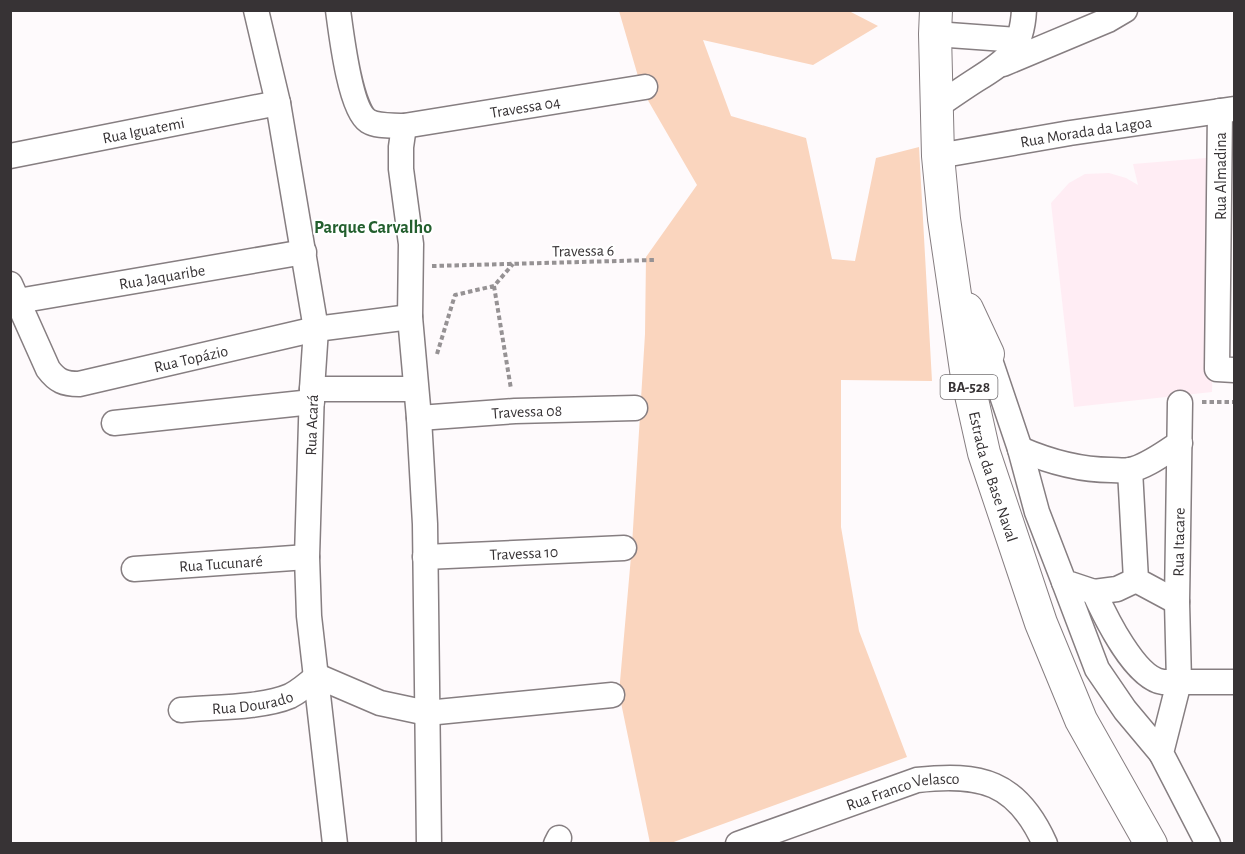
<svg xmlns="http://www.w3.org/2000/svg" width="1245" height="854" font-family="'Alegreya Sans',sans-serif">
	<rect width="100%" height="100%" fill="#fefafc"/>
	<!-- built -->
	<path fill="#ffedf4" d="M1218,157L1212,392L1074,407L1051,203L1069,183L1085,174L1109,173L1126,178L1138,185L1133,164Z"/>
	<!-- green -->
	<path fill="#fad5be" d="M619,11H849L878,26L813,65L703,40L731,116L806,138L832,259L855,261L876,158L919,147L932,381L841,380V527L859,631L907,757L671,843H650L619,693L632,545L645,334L646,257L697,185L642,90Z"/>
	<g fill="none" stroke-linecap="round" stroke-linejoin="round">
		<!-- minor casing -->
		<g stroke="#867e81" stroke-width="27">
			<g id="minor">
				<path d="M256,10L278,103L316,329L312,389L307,557L309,616L335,844"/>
				<path id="s1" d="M338,10C341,32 350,110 368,121C378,127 393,125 404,126L645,87"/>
				<path d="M935,34L1019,40"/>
				<path d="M1003,64L1108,20L1125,10"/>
				<path d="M936,107C949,98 962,89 976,80C1007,61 1022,50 1024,10"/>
				<path d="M1220,111L1217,369L1234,370"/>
				<path d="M404,126L401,147V169L411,244L410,317L419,418L425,524L429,844"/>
				<path id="s2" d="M10,156L278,103"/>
				<path id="s3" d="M938,156L1070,133L1234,109"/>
				<path id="s4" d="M10,284L48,369C57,381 64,384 79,384L316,329L410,317"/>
				<path id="s5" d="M18,301L304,252"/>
				<path d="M988,354L1020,449L1037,512L1064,582L1094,592C1105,616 1135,679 1163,682H1234"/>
				<path d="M312,389H415"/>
				<path d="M1180,403L1177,602L1179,682L1161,753L1208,844"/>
				<path id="s6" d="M419,418L515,411L635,408"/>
				<path d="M114,423L312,402"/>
				<path d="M1020,449C1050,462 1079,470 1111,470C1117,470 1125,471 1130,470C1148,466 1165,452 1180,443"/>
				<path d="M1130,470L1136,580L1177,602"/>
				<path id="s7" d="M425,557L624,548"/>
				<path id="s8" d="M134,569L307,557"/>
				<path d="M1064,582L1097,669L1125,710L1161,753"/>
				<path d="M1094,592L1117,589L1136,580"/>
				<path id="s9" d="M181,710C211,707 262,708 290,696C300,691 308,684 317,676L380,703L427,713L612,695"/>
				<path d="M556,844L559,838"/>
				<path id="s10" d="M738,844L917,780C980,773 1017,781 1045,844"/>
			</g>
		</g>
		<!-- major casing -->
		<g stroke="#867e81" stroke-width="34">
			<g id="major">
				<path id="s11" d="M936,10L935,34L938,156L944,219L967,377L984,453L1041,623L1081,720L1151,844"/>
				<path d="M967,309L988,354"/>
			</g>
		</g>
		<!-- path -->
		<path stroke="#969294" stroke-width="4" stroke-dasharray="4.5 3" stroke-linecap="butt" d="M432,266L654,260
			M494,286L511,389
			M437,354L455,295L494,286L513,264
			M1202,402H1234"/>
		<!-- minor -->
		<use href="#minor" stroke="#fff" stroke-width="24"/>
		<!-- major -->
		<use href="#major" stroke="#fff" stroke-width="32"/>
	</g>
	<g text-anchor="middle" stroke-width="4.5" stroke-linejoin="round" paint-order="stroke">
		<!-- shield labels -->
		<rect fill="#fff" stroke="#737072" stroke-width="1.5" x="940.5" y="375" width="57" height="24" rx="4.5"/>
		<g font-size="15" font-weight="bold" fill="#373335">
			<text x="969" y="392">BA-528</text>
		</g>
		<!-- street labels -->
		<g font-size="16" fill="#373335" stroke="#fff">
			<text dy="6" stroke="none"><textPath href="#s1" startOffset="276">Travessa 04</textPath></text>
			<text dy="6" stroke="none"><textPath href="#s2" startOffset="136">Rua Iguatemi</textPath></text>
			<text dy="6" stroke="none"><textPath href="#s3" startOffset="150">Rua Morada da Lagoa</textPath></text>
			<text transform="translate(1220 176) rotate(-90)" y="6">Rua Almadina</text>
			<text transform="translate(583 250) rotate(-1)" y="6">Travessa 6</text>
			<text dy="6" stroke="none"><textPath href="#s5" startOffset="146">Rua Jaquaribe</textPath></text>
			<text dy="6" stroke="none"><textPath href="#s4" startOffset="244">Rua Topázio</textPath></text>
			<text dy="6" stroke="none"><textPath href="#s6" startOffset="108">Travessa 08</textPath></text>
			<text transform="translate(311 425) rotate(-88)" y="6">Rua Acará</text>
			<text dy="6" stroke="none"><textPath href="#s11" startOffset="472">Estrada da Base Naval</textPath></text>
			<text transform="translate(1178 542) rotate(-89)" y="6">Rua Itacare</text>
			<text dy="6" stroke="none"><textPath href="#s7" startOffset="99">Travessa 10</textPath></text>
			<text dy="6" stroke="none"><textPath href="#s8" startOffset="87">Rua Tucunaré</textPath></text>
			<text dy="6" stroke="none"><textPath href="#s9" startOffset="72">Rua Dourado</textPath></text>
			<text dy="6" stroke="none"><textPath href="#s10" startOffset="174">Rua Franco Velasco</textPath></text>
		</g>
		<!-- neighbourhood labels -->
		<g font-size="18" font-weight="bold" fill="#235f2e" stroke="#fff">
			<text x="373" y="233">Parque Carvalho</text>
		</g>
	</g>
	<!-- border -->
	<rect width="1245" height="854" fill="none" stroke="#373335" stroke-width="24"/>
</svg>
